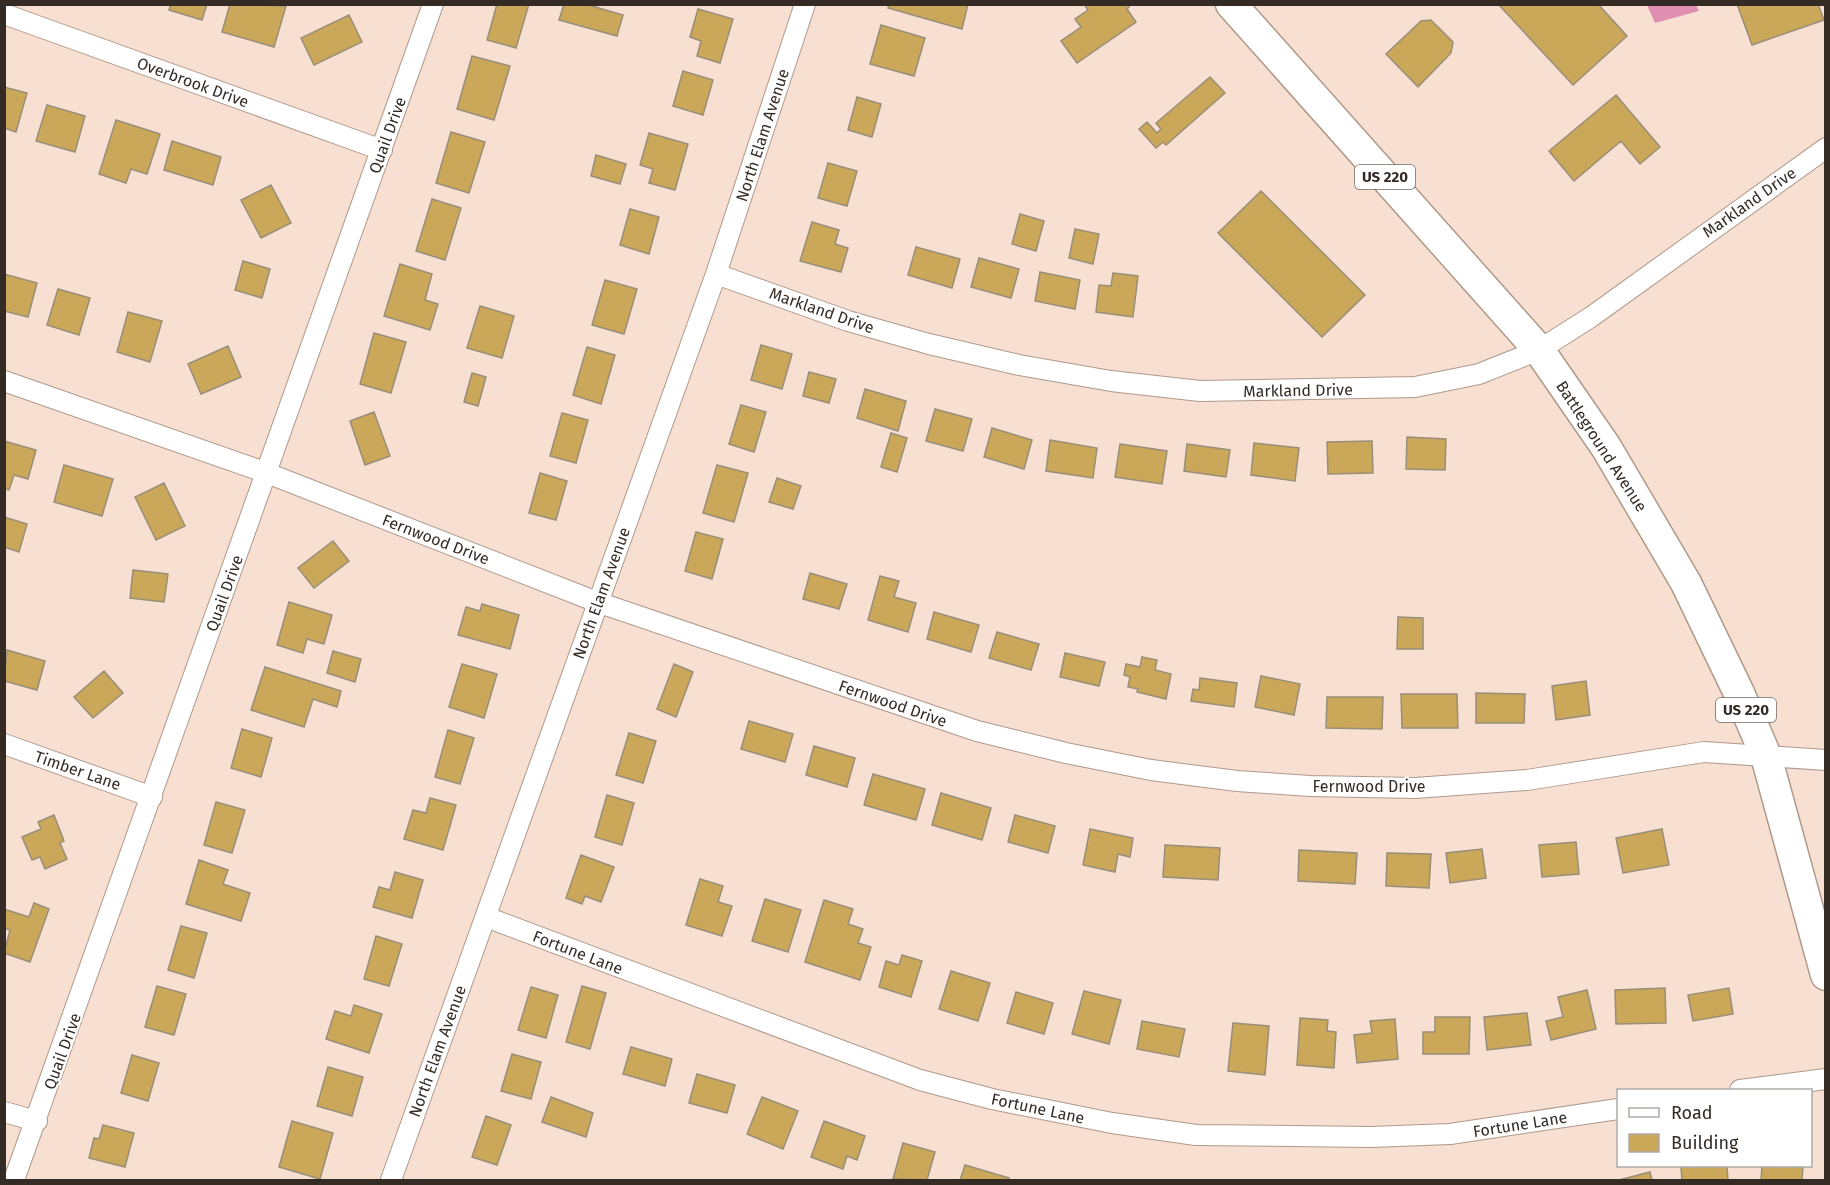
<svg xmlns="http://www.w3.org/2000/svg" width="1830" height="1185" font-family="'Fira Sans',sans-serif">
	<rect width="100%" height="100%" fill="#f7e0d1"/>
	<!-- forest -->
	<path fill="#e08fb0" d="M1647,5H1696L1699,11L1655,23Z"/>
	<!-- building -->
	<path fill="#caa759" stroke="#988e79" stroke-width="1.5" d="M171,4H207L202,20L169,10Z
		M230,4L286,6L274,47L222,32Z
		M497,4H529L516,48L487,40Z
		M564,4H585L623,15L617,36L559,20Z
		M889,4H968L962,29L888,8Z
		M1084,4H1128L1129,7L1127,9L1136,22L1077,63L1061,41L1081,27L1075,19L1088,10Z
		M1498,4H1598L1627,36L1573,85Z
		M1737,4H1818L1824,20L1752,45Z
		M698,9L733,19L720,63L697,56L701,41L690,37Z
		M349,15L362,42L314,65L301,38Z
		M1431,20L1453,42L1451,53L1418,87L1386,54L1421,21Z
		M881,25L925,38L914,76L870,64Z
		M472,56L510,66L494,120L457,109Z
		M683,71L713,80L703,115L673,106Z
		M1210,77L1225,93L1166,145L1163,142L1156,148L1139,129L1147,122L1157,133L1161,129L1156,123Z
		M4,87L27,93L16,132L4,128Z
		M1616,95L1660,147L1640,164L1621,141L1574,181L1549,151Z
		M857,97L881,104L872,137L848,130Z
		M47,105L85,116L75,152L36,141Z
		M116,120L160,134L147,174L131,169L126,183L99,174Z
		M451,132L485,142L469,193L436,183Z
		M649,133L688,144L675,190L649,183L653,169L640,165Z
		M172,141L221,157L213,185L164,170Z
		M596,155L626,164L620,184L591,176Z
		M828,163L857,171L847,206L818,198Z
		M271,185L291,223L261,238L241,200Z
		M1261,191L1365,295L1322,337L1218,233Z
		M432,199L461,208L445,260L416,251Z
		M630,209L659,217L649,254L620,245Z
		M1020,214L1044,221L1036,251L1012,244Z
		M812,222L839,230L835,244L848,248L841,272L800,261Z
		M1075,229L1099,234L1093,264L1069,258Z
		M916,247L960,259L952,288L908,275Z
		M979,258L1019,269L1011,298L971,287Z
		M243,261L270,269L262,298L235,290Z
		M400,264L432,274L425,300L438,304L430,330L384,316Z
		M1040,272L1080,280L1075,309L1035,301Z
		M1113,273L1138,276L1133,317L1096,312L1099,285L1111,286Z
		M4,274L37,283L28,317L4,311Z
		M605,280L637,289L624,334L592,325Z
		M58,289L90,298L79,335L47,325Z
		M480,306L514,316L502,358L467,348Z
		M128,312L162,321L150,362L117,352Z
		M374,333L406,342L391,393L360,384Z
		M761,345L792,354L782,389L751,380Z
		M228,346L241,377L201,394L188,364Z
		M587,347L615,355L601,404L573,395Z
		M809,372L836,379L829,403L803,396Z
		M472,373L486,377L478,406L464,402Z
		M865,389L906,401L898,431L857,418Z
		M741,405L766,412L754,452L729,444Z
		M935,409L972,419L963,451L926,441Z
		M374,412L390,456L365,465L350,421Z
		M562,413L588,420L576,463L550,456Z
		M992,428L1032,440L1024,469L984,457Z
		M891,433L907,438L897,472L881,467Z
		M1407,437L1446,439L1445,470L1406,469Z
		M1050,440L1097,448L1093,478L1046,471Z
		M4,441L36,450L28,479L14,475L9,490L4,489Z
		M1372,441L1373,473L1328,474L1327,442Z
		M1254,443L1299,448L1295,481L1251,475Z
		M1120,444L1167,451L1162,484L1115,477Z
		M1187,444L1230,450L1226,477L1184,471Z
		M64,465L113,479L102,516L54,502Z
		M717,465L748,473L734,522L703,513Z
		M540,473L567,481L556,520L529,513Z
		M777,478L801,486L793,509L769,502Z
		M164,483L185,526L156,540L135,497Z
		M4,517L27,524L19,552L4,547Z
		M696,532L723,539L712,579L685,571Z
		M333,541L349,561L314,588L298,568Z
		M133,570L168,574L164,602L130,598Z
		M810,573L847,584L839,609L803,599Z
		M880,576L899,581L894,597L916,603L908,632L868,620Z
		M289,602L332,615L324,644L307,639L303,653L277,645Z
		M482,604L519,615L510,649L458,635L466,607L480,611Z
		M934,612L979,625L971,652L927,639Z
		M1398,617L1423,618V649H1397Z
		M997,632L1039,644L1031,670L989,658Z
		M7,650L45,661L37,690L4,681Z
		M333,651L361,659L355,682L327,673Z
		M1065,653L1105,662L1099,686L1060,677Z
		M1142,657L1157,660L1155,670L1171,674L1166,699L1137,692L1138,689L1128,687L1130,677L1124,675L1126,664L1140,667Z
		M462,664L497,674L484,718L449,707Z
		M674,664L693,672L676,717L657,709Z
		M265,667L341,691L337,707L313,699L304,727L251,710Z
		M104,671L123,693L93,718L74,697Z
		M1261,676L1300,684L1294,715L1255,707Z
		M1200,678L1237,683L1234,707L1191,701L1193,689L1199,690Z
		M1586,681L1590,715L1556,720L1552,686Z
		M1476,693L1525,694L1524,723H1476Z
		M1401,694H1457L1458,728H1402Z
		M1327,697H1383L1382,729L1326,728Z
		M749,721L793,734L785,762L741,749Z
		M242,729L272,738L261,777L231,768Z
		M448,730L474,738L460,784L435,777Z
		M629,733L656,741L643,783L616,775Z
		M814,746L855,758L847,787L806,775Z
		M873,774L925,789L916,820L864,805Z
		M941,793L991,808L982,840L932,825Z
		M607,795L634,803L622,845L595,837Z
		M430,798L456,805L443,850L404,839L413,810L426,813Z
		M216,802L245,810L232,853L204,845Z
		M54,815L64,841L60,843L67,859L45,869L40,857L32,860L22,837L41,829L38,822Z
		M1015,815L1055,826L1048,853L1008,842Z
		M1090,829L1133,838L1130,857L1118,854L1115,872L1083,865Z
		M1662,829L1669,865L1623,873L1616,838Z
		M1576,842L1579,874L1542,877L1539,845Z
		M1165,845L1220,848L1218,880L1163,877Z
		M1482,849L1486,878L1450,883L1446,853Z
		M1299,850L1357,853L1355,884L1298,881Z
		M1387,853L1431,854L1429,888L1386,886Z
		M581,855L614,867L601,902L585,896L582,904L566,898Z
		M199,860L228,870L223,884L250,893L241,921L186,904Z
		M395,872L423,880L412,918L373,907L379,887L390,890Z
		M700,879L723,886L718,902L732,906L722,936L686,925Z
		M765,899L801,910L788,952L752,941Z
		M824,900L853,909L848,924L863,929L858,943L871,947L860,980L805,962Z
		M34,903L49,909L30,962L4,953L10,930L4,928V909L29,917Z
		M181,926L207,933L194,978L168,970Z
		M376,936L402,944L389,986L364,979Z
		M902,955L922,961L911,997L879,987L886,961L899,965Z
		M951,971L990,983L978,1021L939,1009Z
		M157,986L186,994L174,1035L145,1027Z
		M582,986L606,993L590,1049L566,1042Z
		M531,987L558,995L546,1038L518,1030Z
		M1665,988L1666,1023L1616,1024L1615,990Z
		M1729,988L1733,1014L1693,1021L1688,995Z
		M1587,990L1596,1029L1551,1040L1546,1021L1563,1017L1558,997Z
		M1084,991L1121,1000L1109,1044L1072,1034Z
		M1016,992L1053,1003L1044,1034L1007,1023Z
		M354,1005L382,1014L369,1053L326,1039L335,1011L351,1016Z
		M1527,1013L1531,1045L1487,1050L1484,1017Z
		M1435,1017H1470L1469,1054H1423V1032H1435Z
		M1300,1018L1328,1020L1327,1031L1336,1032L1334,1068L1297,1065Z
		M1395,1019L1398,1059L1357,1063L1354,1035L1372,1033L1370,1021Z
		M1142,1021L1185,1029L1179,1057L1137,1049Z
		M1233,1023L1269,1026L1265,1075L1228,1071Z
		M631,1047L672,1059L665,1086L623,1074Z
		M512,1054L541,1062L531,1099L501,1091Z
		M132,1055L159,1063L148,1101L121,1093Z
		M328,1067L363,1077L352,1116L317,1106Z
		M697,1074L735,1085L727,1113L689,1103Z
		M551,1097L593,1113L586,1137L542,1122Z
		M762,1097L798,1111L783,1149L747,1134Z
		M486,1116L511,1125L497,1165L472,1157Z
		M292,1121L333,1133L320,1179L279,1167Z
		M824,1121L865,1136L857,1160L847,1156L843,1169L811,1157Z
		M103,1125L134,1133L125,1167L89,1158L94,1138L99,1139Z
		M903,1143L935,1152L927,1180L893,1179Z
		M965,1165L1009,1178L1008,1180H960Z
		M1727,1166L1728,1180H1682L1681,1167Z
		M1762,1166H1803L1802,1180H1761Z
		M1650,1172L1652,1180H1619Z"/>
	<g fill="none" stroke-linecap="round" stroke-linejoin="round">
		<!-- minor casing -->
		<g stroke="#af998b" stroke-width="22">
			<path id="minor" d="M4,14L382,150
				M716,274L848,321L929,344L1019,365L1111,381L1200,391L1415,387L1479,374L1539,350L1591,317L1826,148
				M4,381L267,473L597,602L977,731L1066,753L1151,770L1237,781L1310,786L1415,788L1527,780L1704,752L1826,760
				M4,744L152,797
				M486,917L920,1080L992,1099L1112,1123L1196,1135L1371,1137L1450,1134L1618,1109
				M1740,1090L1826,1079
				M4,1112L37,1121
				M14,1180L433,4
				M391,1180L716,274L805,4"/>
		</g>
		<!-- primary casing -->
		<g stroke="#af998b" stroke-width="33">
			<path id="primary" d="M1231,4L1539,350L1606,447L1686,583L1739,693L1766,756L1826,975"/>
		</g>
		<!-- minor -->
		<use href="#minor" stroke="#fff" stroke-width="20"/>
		<!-- primary -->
		<use href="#primary" stroke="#fff" stroke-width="30"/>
	</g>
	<g text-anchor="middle" stroke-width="4.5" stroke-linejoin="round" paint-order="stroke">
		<!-- shield labels -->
		<g fill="#fff" stroke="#716b66" stroke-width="1.5">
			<rect x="1355" y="165" width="60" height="24" rx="4.5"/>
			<rect x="1716" y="698" width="60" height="24" rx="4.5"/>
		</g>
		<g font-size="15" font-weight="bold" fill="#342b25">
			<text x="1385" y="182">US 220</text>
			<text x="1746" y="715">US 220</text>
		</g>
		<!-- street labels -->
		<g font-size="16" fill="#342b25" stroke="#fff">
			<text transform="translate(193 82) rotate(20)" y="6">Overbrook Drive</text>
			<text transform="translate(387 135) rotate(-70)" y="6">Quail Drive</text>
			<text transform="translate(762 135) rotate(-72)" y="6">North Elam Avenue</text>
			<text transform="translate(1749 202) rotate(-35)" y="6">Markland Drive</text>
			<text transform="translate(822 310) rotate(19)" y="6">Markland Drive</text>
			<text transform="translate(1298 390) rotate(-1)" y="6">Markland Drive</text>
			<text transform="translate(1602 446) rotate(57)" y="6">Battleground Avenue</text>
			<text transform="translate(436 539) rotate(21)" y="6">Fernwood Drive</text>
			<text transform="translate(224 593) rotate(-70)" y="6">Quail Drive</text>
			<text transform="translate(601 593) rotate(-70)" y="6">North Elam Avenue</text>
			<text transform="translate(893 703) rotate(19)" y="6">Fernwood Drive</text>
			<text transform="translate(78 770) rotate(19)" y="6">Timber Lane</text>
			<text x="1369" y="792">Fernwood Drive</text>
			<text transform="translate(578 952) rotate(21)" y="6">Fortune Lane</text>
			<text transform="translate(62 1051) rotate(-70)" y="6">Quail Drive</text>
			<text transform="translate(437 1051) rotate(-70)" y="6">North Elam Avenue</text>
			<text transform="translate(1038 1108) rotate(12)" y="6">Fortune Lane</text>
			<text transform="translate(1520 1124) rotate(-9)" y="6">Fortune Lane</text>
		</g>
	</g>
	<!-- border -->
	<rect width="1830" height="1185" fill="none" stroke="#342b25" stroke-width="12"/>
	<!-- legend -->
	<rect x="1617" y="1089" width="195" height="78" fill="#ffffff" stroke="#aeaaa8" stroke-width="1.5"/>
	<rect x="1629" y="1108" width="30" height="9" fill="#ffffff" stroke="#aeaaa8" stroke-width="1.5"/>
	<text x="1671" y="1119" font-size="18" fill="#342b25">Road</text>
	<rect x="1629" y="1134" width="30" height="18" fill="#caa759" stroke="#aeaaa8" stroke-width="1.5"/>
	<text x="1671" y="1149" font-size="18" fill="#342b25">Building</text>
</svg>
